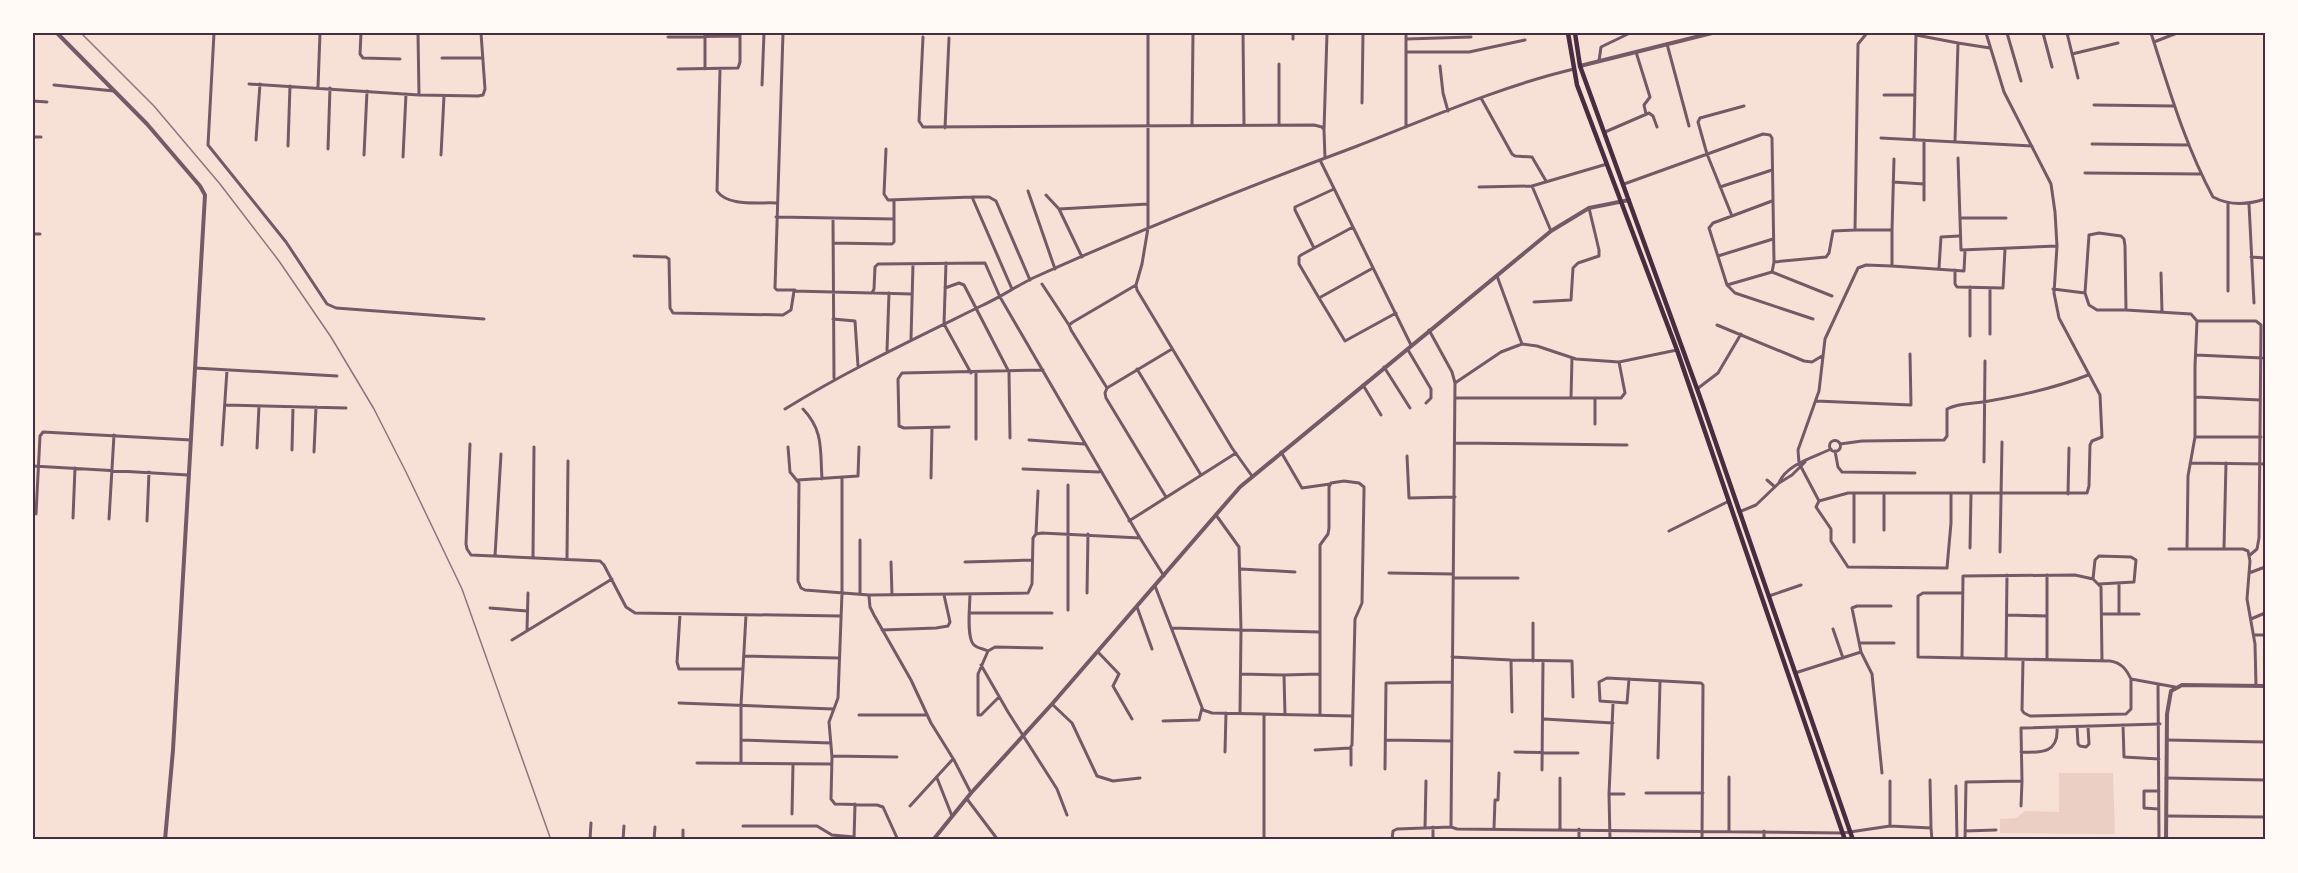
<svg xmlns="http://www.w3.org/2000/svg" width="2298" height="873" font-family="'IBM Plex Serif',serif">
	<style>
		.green { fill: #ebcfc5 }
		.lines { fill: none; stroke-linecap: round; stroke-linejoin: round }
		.minor { stroke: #755966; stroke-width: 3 }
		.tertiary { stroke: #755966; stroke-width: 4 }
		.trunk { stroke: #4a2c40; stroke-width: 4.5 }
		.rail { stroke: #8f747c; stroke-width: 1.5 }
		.neatline { fill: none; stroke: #4a2c40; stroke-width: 2 }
	</style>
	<rect width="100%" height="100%" fill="#f7e1d7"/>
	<path class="green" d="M2059,773H2113L2115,834L2000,833V819L2016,818L2025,811L2059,812Z"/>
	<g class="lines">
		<path class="minor" d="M214,33L208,145L286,242L327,304L336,308L484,319
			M361,33L360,54L363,58L400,59
			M418,33L419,95
			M705,33V69
			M783,33L775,288L777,290H795
			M1148,33V228L1142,264L1136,285L1137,290L1232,448L1252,476
			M1243,33L1244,125
			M1867,33L1858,44L1855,230H1892L1894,159
			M2007,33L2021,81
			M2043,33L2052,67
			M2067,33L2078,78
			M2151,33C2169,89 2185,145 2213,197C2230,206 2247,205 2265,199
			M1916,35L1958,43
			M668,37L740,36
			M923,37L919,121L923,127L1314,125L1322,127L1324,130L1325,158
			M1293,39V33
			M1406,39L1471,37
			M2154,42L2177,33
			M1667,44L1689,126
			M1406,52H1469L1525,40
			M1636,52L1650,97L1644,105L1646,114
			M2072,54L2118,43
			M442,58H483
			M1599,61L1601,47L1630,33
			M1440,66L1443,93L1448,111
			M678,69L738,68L740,62V33
			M720,70L717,191C728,207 759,202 776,203
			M249,84L419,95L478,96L483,95L485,89L481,33
			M54,85L114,91
			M762,85L764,33
			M318,87L320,33
			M1884,95H1914
			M1481,98L1512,154L1515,156L1532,157L1546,181
			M33,101L47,102
			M1362,103L1363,33
			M2094,105L2174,106
			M1192,124L1193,33
			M1279,124V64
			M1406,127V33
			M945,128L949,38
			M1324,130L1327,33
			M1605,132L1649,113L1653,116L1657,127
			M33,137H41
			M1881,138L2032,146
			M1914,139L1916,33
			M256,140L260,84
			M1955,141L1958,43L1990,48
			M2092,144L2189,145
			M288,146L290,86
			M328,149L330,88
			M886,149L884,194L888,200L972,197
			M364,155L367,91
			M441,155L444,96
			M403,157L406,94
			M1958,158L1961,250L2057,246
			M1320,160L1411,345
			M2085,173L2200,174
			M1893,182L1924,184
			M1624,184L1763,134L1770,135L1772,138L1774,262L1772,272L1727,285L1709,228L1713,223L1732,216L1707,154L1698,122L1700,118L1744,106
			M1532,186L1551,231
			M1479,187L1532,186L1607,164
			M1720,187L1772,170
			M1028,191L1055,269
			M1046,195L1059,209L1082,257
			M1924,200V140
			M2228,203V291
			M2249,204L2254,303
			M1059,209L1148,204
			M1732,216L1772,201
			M776,217L894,219
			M833,218L834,378
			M1960,218H2006
			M1353,227L1301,255L1299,257V264L1319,298L1373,268
			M33,234H40
			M833,243L892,244L894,242V201
			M1314,248L1295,210V207L1334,189
			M634,256L666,257L669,259L670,308L673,313L783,315L791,310L794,291L872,293L874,289L875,267L878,264L985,263L1000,297L1140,538
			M1718,256L1773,239
			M2251,257L2265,258
			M1774,262L1826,257L1829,253L1833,231L1855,230
			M946,263L944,324L971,373
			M1892,266L1964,271L1965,251
			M1939,268L1941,237L1959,236
			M1955,270V284L1957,287L2003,288L2005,249
			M1772,272L1832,296
			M2161,273L2162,312
			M1497,276L1522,344
			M1042,284L1069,325
			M1136,285L1073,322L1069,325L1071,330L1107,388L1172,349
			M1727,285L1735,293L1813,319
			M1970,287V336
			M945,288L959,283L964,285L1009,372L1010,438
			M1990,288V334
			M1012,289L972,197H989L996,201L1030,280
			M2053,289L2085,293L2089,305L2097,310H2126L2191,314L2197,321H2256L2261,325L2259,538L2257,549L2250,555
			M874,293L912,294
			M2085,293L2089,235L2099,233L2121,236L2124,239L2125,246L2126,310
			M1319,298L1345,341L1396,313
			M1534,302L1571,300L1573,268L1578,263L1599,256V250L1589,208
			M833,319L855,321L858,366
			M1717,325L1804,361L1812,362L1822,356
			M1429,330L1452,372L1455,383L1451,827L1457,829L1843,833L1890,826L1931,828L1932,840
			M911,339L913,264
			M1408,350L1431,389V398L1426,403
			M887,351L889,293
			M2196,355L2262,358
			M1619,362L1677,350
			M1384,367L1410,408
			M195,368L337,376
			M1137,369L1201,475
			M976,372V439
			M1455,383L1501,352L1522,344L1537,346L1576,359L1619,362L1625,393L1621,398H1455
			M1363,385L1381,415
			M1107,388L1105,393L1106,398L1166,497
			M1697,389L1718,373L1741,334
			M2196,397L2260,400
			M1571,398L1572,358
			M1595,398V424
			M1816,401L1911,405L1910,354
			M225,405L346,408
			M785,409C848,370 914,339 981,306C999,298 1015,287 1033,278C1137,231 1244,188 1352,148C1425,120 1498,87 1574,69
			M803,409C824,431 820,450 822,479
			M949,427L904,428L899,426L898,379L902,373L1043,370
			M2195,437H2261
			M1029,440L1084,444
			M1829.5 446a5.5 5.5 0 1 1 11 0a5.5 5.5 0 1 1-11 0Z
			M1455,443L1627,445
			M470,444L466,544L467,549L471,555L600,561L604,565L626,607L635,613L841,616
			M1840,444L1862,441L1944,440L1947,436V409C1960,402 1975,404 1989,401C2023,395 2056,388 2088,375
			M222,445L227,370
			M788,447L790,472L799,483L798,581L801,588L805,590L869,595L1028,593L1032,584L1033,538L1036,534L1042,533L1140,538L1164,576
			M257,448L259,406
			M292,450L293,407
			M1835,451L1838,467L1842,472L1915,473
			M314,452L316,407
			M1281,452L1302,488L1330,484
			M1407,456L1409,498L1455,497
			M1984,462L1985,361
			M2191,463L2265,464
			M33,466L188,475
			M1023,469L1099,472
			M842,478V593L838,698L829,722L832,757L831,799L835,804L877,805L883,807L898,840
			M931,478L932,428
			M798,480L858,476L859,447
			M1767,480L1775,487
			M1779,483L1792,475L1805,462
			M1068,485V610
			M1848,493H1951V523L1947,568L1848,567L1831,541V529L1816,507L1819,501Z
			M1854,493V542
			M1951,493H2087L2089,486L2090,445L2092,441L2102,437L2100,395L2059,318L2054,293L2057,246L2055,212L2051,184L2004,92L1986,33
			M2068,494L2069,448
			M1819,501L1799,463L1798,450L1819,391L1825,339L1858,268L1866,265L1892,266V230
			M1739,512L1756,505L1779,483C1786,464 1815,457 1831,449
			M36,514L40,436L43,432L191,440
			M73,518L75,468
			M109,519L114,435
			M147,521L149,472
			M1129,521L1236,453
			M1884,530V493
			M1669,531L1729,501
			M1036,534L1038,491
			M1970,548L1971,493
			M2224,548L2226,463
			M2169,549H2243L2248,551L2250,561L2247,599L2255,644L2256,686
			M2187,549L2188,476L2195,437V366L2197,321
			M2000,552L2002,442
			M495,556L501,454
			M533,557L534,447
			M567,558L568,461
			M891,562L892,595
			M965,562L1032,560
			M1241,569L1295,572
			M1389,573L1453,574
			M2249,573L2265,567
			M2047,575V660
			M1453,578H1518
			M2093,579L2095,560L2099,556L2131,557L2136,560L2134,582L2099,584
			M2119,584V614
			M1155,586L1203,710L1212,713L1264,714V840
			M1087,593L1088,534
			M1962,593H1923L1918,596V657L2110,661C2122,663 2126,669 2131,679L2175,687
			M860,594V540
			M970,594C970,605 966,638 974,645C977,648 984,649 988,651
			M869,596L870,607L874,615L911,680L931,723L954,760L971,793
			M1769,596L1801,585
			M1137,607L1152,649
			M490,608L527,611
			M970,613H1052
			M680,614L677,662L679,669H743
			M2102,614H2139
			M2007,615L2047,616
			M2251,619L2265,613
			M1172,628L1241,630L1239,547L1216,515
			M1833,629L1843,658
			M527,630L528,593
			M882,630L936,628L948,626L950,622L944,595
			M1320,632V715
			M2254,635H2265
			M512,640L612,579
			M1859,643H1894
			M1098,652L1119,674L1113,686L1132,719
			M1861,652L1852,608L1857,606H1891
			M744,656L839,658
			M1452,657L1511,660L1572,661L1573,697
			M1962,658L1963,576L2075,575L2093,579L2101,587L2102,661
			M2006,659L2007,575
			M1511,660L1512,712
			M2023,660L2022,710L2024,713L2030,716L2126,714L2131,709V679
			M1533,661V623
			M981,665L1008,712L1057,789L1067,815
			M1795,673L1861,652L1872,674L1882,773
			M1241,674L1284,675L1285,715
			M1284,675L1320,674
			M1629,679L1627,703L1600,701L1599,682L1607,678L1701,683L1703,685L1702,840
			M2158,684L2159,840
			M999,697L981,715H978V674L988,651L995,647L1042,648
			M679,703L833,709
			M1052,704L1072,723L1097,776L1113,781L1140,778
			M1240,713L1241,630L1320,632V545L1328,534L1329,528V487L1331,483L1344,481L1359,483L1364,487V491L1362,603L1355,619L1352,745L1350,748L1315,750
			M1264,714L1352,716
			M859,715H926
			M1544,719L1613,723
			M1163,721L1199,720L1202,708
			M2123,725L2124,757L2159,759
			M2077,727L2078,744L2080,746L2086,747L2089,744L2088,726
			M741,740L831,743
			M1386,740L1451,741
			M2167,740L2265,742
			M1351,748V765
			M1225,752L1226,713
			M1515,752L1578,753
			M2021,752C2042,753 2059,753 2057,727
			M832,756L897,757
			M1658,758L1660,681
			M697,763L831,764
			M741,763V705L746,615
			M1385,769L1386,683L1452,682
			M1542,770L1543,661
			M1729,777V831
			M937,778L952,816
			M1560,778V829
			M2166,778L2265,780
			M1930,780L1931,828
			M1890,781V826
			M1956,786L1957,840
			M1646,793H1703
			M1609,794H1624
			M967,799L998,840
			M910,806L953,759
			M2021,806L2022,781
			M2158,809L2144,808V791H2159
			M792,814L793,764
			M2167,816L2265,817
			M743,826H817L832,835L854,837
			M1433,827V840
			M1425,828L1426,781
			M1494,828L1495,800H1498L1499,773
			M1965,831L1996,830
			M590,840L591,823
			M623,840L624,826
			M654,840L655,827
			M683,840V830
			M854,840L855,804
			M1392,840L1393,831L1397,829L1451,827
			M1579,840V829
			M1610,840L1609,794L1613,704
			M1764,840V831
			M1965,840L1966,782L2022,781L2021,728L2160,724"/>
		<path class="tertiary" d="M57,33L147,124L200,186L205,195L173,750L165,840
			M1580,66L1712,33
			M933,840L971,793L1052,704L1240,487L1551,231L1589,208L1629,200
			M2166,840L2167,714L2171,691L2182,685L2265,686"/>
		<path class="trunk" d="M1568,33L1577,85L1677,350L1845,840
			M1575,33L1580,66L1700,397L1853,840"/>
		<path class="rail" d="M81,33L154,106L220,184L279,261L331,337L374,409L406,472L462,589L551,840"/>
	</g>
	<rect width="2298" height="873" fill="none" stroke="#fffaf5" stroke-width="69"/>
	<rect x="34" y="34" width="2230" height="804" class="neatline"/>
</svg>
